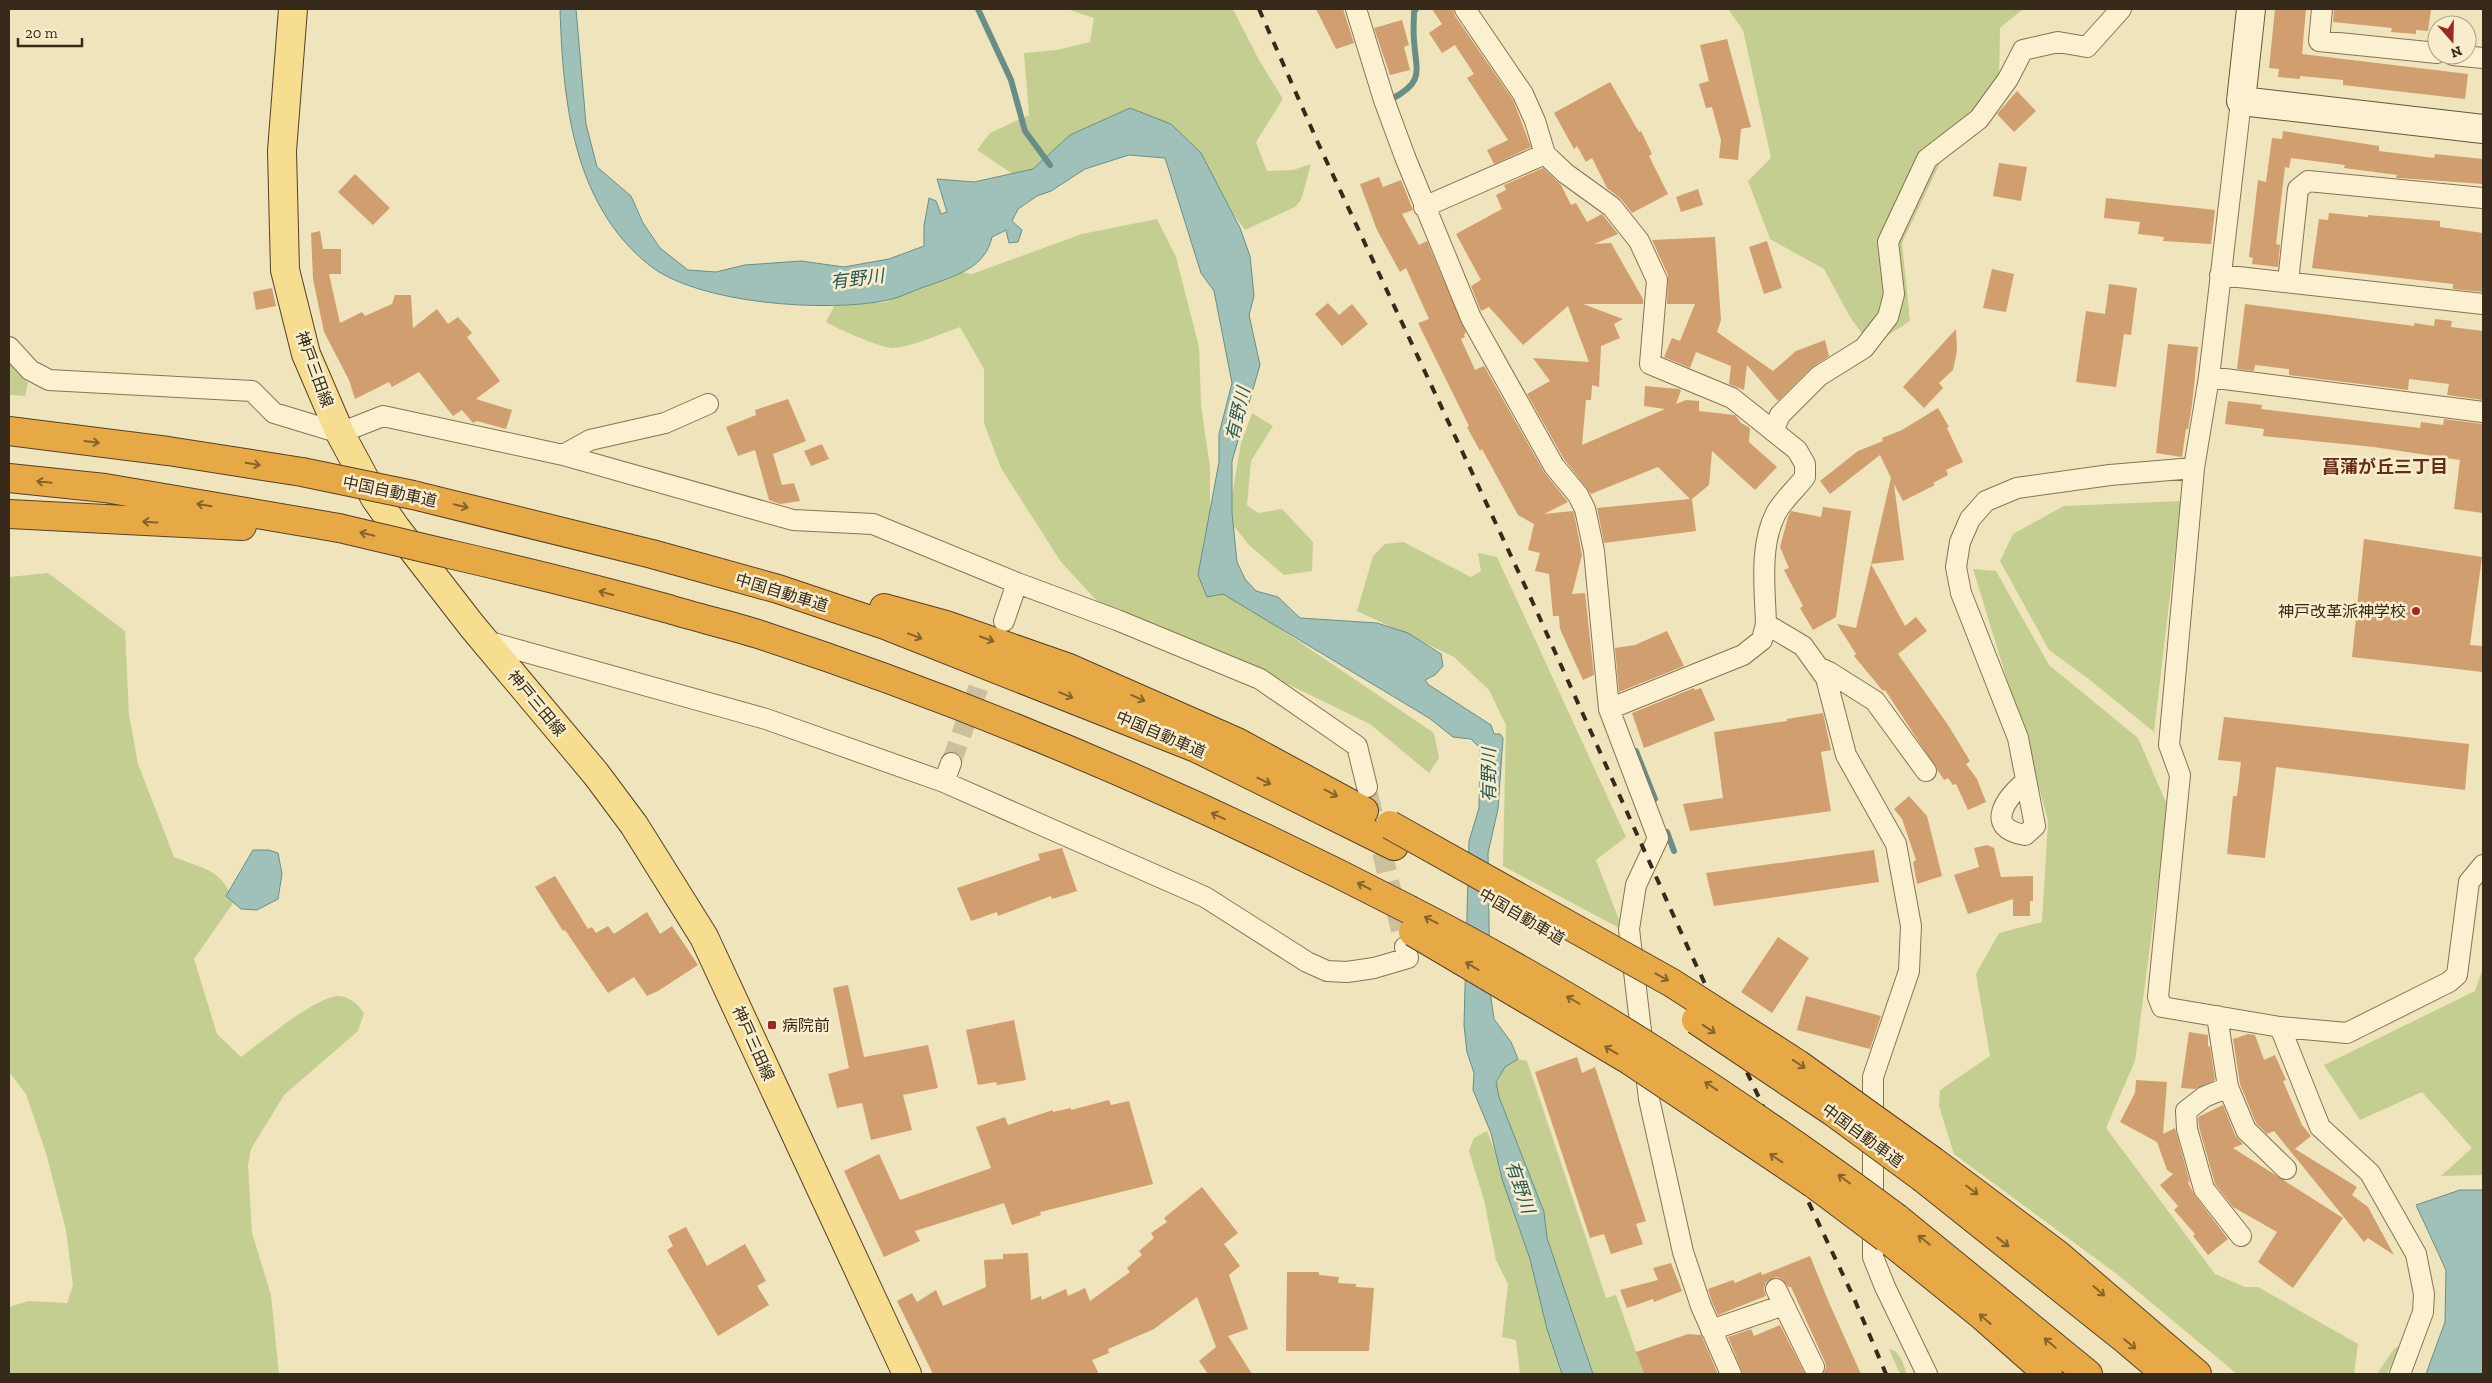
<svg xmlns="http://www.w3.org/2000/svg" width="2492" height="1383" font-family="'Zilla Slab','Noto Sans JP',serif">
	<style>
		.green { fill: #c3ce90 }
		.water { fill: #a0c1b9; stroke: #678f87 }
		.lines { fill: none; stroke-linecap: round; stroke-linejoin: round }
		.stream { stroke: #678f87; stroke-width: 6 }
		.building { fill: #d19e6f }
		.street-tunnel { stroke: #cbbf9c; stroke-width: 20; stroke-dasharray: 20 10; stroke-linecap: butt }
		.street-casing { stroke: #887355; stroke-width: 22 }
		.secondary-casing { stroke: #6a5438; stroke-width: 30 }
		.primary-casing { stroke: #55412a; stroke-width: 30 }
		.highway-casing { stroke: #55412a; stroke-width: 30 }
		.street { stroke: #fbf0cf; stroke-width: 20 }
		.secondary { stroke: #fbf0cf; stroke-width: 28 }
		.primary { stroke: #f7dd90; stroke-width: 28 }
		.highway { stroke: #e7a945; stroke-width: 28 }
		.rail { stroke: #372a1a; stroke-width: 4; stroke-dasharray: 9 9; stroke-linecap: butt }
		.highway-bridge-casing { stroke: #55412a; stroke-width: 30; stroke-linecap: butt }
		.highway-bridge { stroke: #e7a945; stroke-width: 28 }
		.oneway { stroke: #86632d }
		.poi-dot { fill: #9b2821; stroke: #f7edcc; stroke-width: 2 }
		.labels { text-anchor: middle; stroke-width: 5; stroke-linejoin: round; paint-order: stroke }
		.street-label { font-size: 16px; fill: #372a1a; stroke: #f7edcc }
		.poi-label { font-size: 16px; fill: #372a1a; stroke: #f7edcc; text-anchor: end }
		.water-label { font-size: 18px; font-style: italic; fill: #295857; stroke: #f7edcc }
		.neighbourhood-label { font-size: 18px; font-weight: bold; fill: #662c17; stroke: #f7edcc }
	</style>
	<rect width="100%" height="100%" fill="#f0e4bc"/>
	<path class="green" d="M1067,9H1230L1234,11L1259,60L1283,99L1256,142L1267,171L1293,170L1311,164L1301,200L1295,207L1245,230L1171,129L1026,183L977,150L990,133L1029,115L1024,53L1057,50L1090,42L1094,18Z
		M1728,9H2023L2000,28L1999,86L1941,161L1902,243L1910,321L1871,346L1850,317L1824,269L1770,239L1748,181L1771,158L1743,30Z
		M1157,219L1176,257L1199,347L1201,405L1210,467V560L1264,618L1434,733L1439,758L1429,773L1370,724L1269,675L1098,602L1061,562L1001,468L984,423V369L960,327C943,333 909,348 892,348C879,347 838,329 826,322L834,306L887,302L941,269L972,274L1082,234Z
		M9,361L28,383L25,396L9,395Z
		M1252,413L1273,426L1251,461L1247,505L1258,513L1282,509L1313,542L1312,571L1284,575L1249,545L1228,519L1241,443Z
		M2181,501L2154,732L2090,680L2049,650L2000,561L2013,534L2064,506Z
		M1403,542L1471,577L1481,571L1478,553L1497,557L1626,837L1596,860L1623,930L1503,866L1506,725L1489,690L1454,657L1357,611L1373,556L1385,544Z
		M1973,569L1996,571L2049,665L2138,738L2168,807L2135,1061L2106,1128L2215,1274L2245,1287H2258L2358,1344L2354,1374H2237L2118,1275L1954,1154L1939,1106L1940,1090L1990,1056L1976,974L1999,933L2042,922L2048,821L2032,761Z
		M48,573L125,631L129,715L138,764L174,857C203,869 224,869 233,903L194,959L217,1034L241,1057C260,1043 319,994 340,996C352,998 357,1004 364,1013L358,1031L284,1095L251,1149L248,1165L252,1233L271,1295L279,1374H9V1307L28,1301L67,1303L73,1286L66,1230L46,1153L26,1094L9,1072V577Z
		M2483,968V1175L2441,1176L2472,1148L2422,1092L2360,1120L2324,1065L2475,991Z
		M1518,1059L1527,1061L1606,1298L1616,1295L1644,1374H1593L1547,1238L1544,1212L1499,1097L1496,1082L1505,1067Z
		M1487,1131L1533,1249L1564,1374H1520L1516,1340L1502,1337L1508,1284L1496,1260L1484,1200L1469,1151L1474,1138Z
		M2401,1344L2387,1374H2377L2394,1349Z
		M1889,1349C1901,1351 1903,1365 1907,1374H1900Z"/>
	<path class="water" d="M560,9H576L586,124L597,167L631,196L643,223L660,248L688,270L716,272L745,265L801,261L844,267L889,259L924,246V226L929,198L936,201L941,214L947,212L937,179L974,182L1033,169L1070,135L1130,108L1171,124L1201,153L1240,228L1250,256L1254,296L1249,315L1260,365L1232,461V513L1237,562L1245,579L1256,591L1278,597L1300,618L1377,623L1408,633L1441,654L1443,666L1435,675L1425,680L1429,685L1491,725L1494,734H1500L1503,738L1498,809L1488,853L1490,991L1494,1019L1511,1042L1518,1059L1505,1067L1496,1082L1499,1097L1544,1212L1547,1238L1593,1374H1562L1547,1329L1530,1259L1502,1179L1491,1133L1473,1090L1474,1073L1467,1052L1464,1025L1469,841L1479,808L1480,748L1471,739L1453,737L1429,718L1223,594L1207,597L1198,575L1219,462V434L1232,383L1214,291L1201,273L1165,158L1129,155L1085,169L1051,191L1037,196L1018,209L1012,221L1022,230L1018,242L1009,243L1006,230L992,237C985,268 957,275 930,285C916,289 902,297 888,300C828,313 697,304 649,265C572,203 563,100 560,9Z
		M253,850H269L278,853L282,874L278,899L257,910L241,909L226,896Z
		M2460,1190H2483V1374H2426L2445,1322L2446,1270L2416,1205Z"/>
	<g class="lines">
		<path class="stream" d="M978,9L1011,80L1025,131L1050,165
			M1392,99C1425,81 1416,72 1414,40C1413,31 1414,21 1414,12L1416,9
			M1636,751L1655,799
			M1667,832L1674,851"/>
	</g>
	<path class="building" d="M1316,9H1343L1354,43L1336,49Z
		M1432,9H1453L1455,16L1513,100L1531,147L1494,164L1487,150L1508,140L1467,78L1474,74L1455,45L1442,53L1429,33L1442,24Z
		M2275,9H2306L2302,54L2468,74L2465,99L2343,85V80L2300,76V79L2278,77L2279,69L2269,68Z
		M2334,9H2431L2428,31L2416,30V34L2391,32L2392,28L2333,22Z
		M1402,20L1409,45L1404,47L1410,70L1390,75L1374,28Z
		M1727,39L1751,127L1741,129L1738,160L1719,158L1721,140L1712,107L1706,108L1699,84L1709,81L1700,45Z
		M1610,82L1639,132L1641,131L1652,154L1649,156L1668,194L1632,213L1621,199L1607,188L1592,158L1586,162L1577,146L1574,149L1554,113Z
		M2017,91L2036,111L2014,132L1997,114Z
		M2283,131L2379,146V151L2434,158L2435,154L2483,159V184L2400,178H2396L2397,175L2344,168L2345,165L2291,158L2289,168L2285,167L2276,244L2280,245L2278,267L2252,264L2253,258L2249,257L2258,180L2266,182L2272,138L2282,139Z
		M1999,163L2027,167L2021,201L1993,196Z
		M1543,168L1561,185L1571,205L1576,203L1587,222L1602,214L1618,234L1594,244L1611,243L1643,299V304H1583L1623,319L1614,324L1620,338L1601,346L1599,387L1592,385L1591,400H1586L1582,445L1665,409L1644,406L1645,386L1679,389L1681,390L1676,404L1686,400L1699,401V411L1735,415L1741,423L1750,428L1749,442L1777,467L1755,490L1712,451L1709,485L1692,499L1696,531L1604,543L1597,508L1690,499L1658,467L1591,494L1564,459L1527,394L1550,381L1533,358L1589,362L1568,306L1523,345L1489,307L1481,311L1471,286L1481,280L1456,234L1502,209L1496,195L1506,190L1504,185Z
		M355,174L390,208L373,225L338,192Z
		M1379,177L1383,187L1401,180L1413,210L1402,214L1419,245L1427,241L1466,333L1464,334L1465,337L1461,339L1475,370L1484,366L1544,472L1568,502L1544,514L1573,511L1574,513L1582,555L1572,594L1585,593L1594,675L1583,680L1560,629L1559,616H1553L1549,574L1535,571L1540,553L1528,550L1534,524L1518,515L1482,449L1480,451L1467,427L1469,426L1418,323L1429,319L1406,268L1400,272L1377,230L1360,184Z
		M1698,189L1703,205L1681,212L1676,197Z
		M2106,198L2215,210L2211,244L2163,241L2164,237L2138,234L2140,222L2104,218Z
		M2329,213L2368,217V215L2440,221V227L2483,233V292L2453,289V284L2312,268L2319,219L2328,220Z
		M320,231L323,249H341V274H329L340,323L362,312L365,316L392,304L395,295H411L413,328L437,309L448,324L458,317L472,333L467,337L500,381L476,399L512,410L506,429L477,421L473,423L462,410L453,416L419,372L392,387L389,382L355,399L349,380L324,332L313,279L311,233Z
		M1715,237L1721,320L1717,332L1773,371L1796,351L1825,340L1829,356L1811,368L1778,401L1747,365L1744,390L1729,384L1731,366L1696,352L1690,368L1664,357L1672,338L1680,341L1695,304H1667L1668,275L1652,240Z
		M1767,241L1782,288L1764,294L1749,247Z
		M1992,269L2014,274L2006,312L1983,308Z
		M2109,284L2137,288L2131,335L2124,334L2116,387L2076,382L2086,311L2105,314Z
		M272,288L276,306L256,310L253,292Z
		M1328,303L1339,315L1352,304L1368,324L1342,346L1315,314Z
		M2245,304L2414,326V323L2434,326L2435,319L2452,321L2451,327L2483,331V400L2447,395L2449,384L2409,379L2408,390L2289,375V369L2255,365L2254,371L2237,369Z
		M1956,329L1957,351L1953,370L1939,383L1943,388L1924,408L1903,387Z
		M2168,344L2198,347L2192,405L2188,429H2186L2182,457L2156,453Z
		M788,399L806,441L773,454L782,485L794,483L800,501L780,504L769,500L755,450L738,456L726,427L756,415L755,410Z
		M2228,401L2262,405L2261,409L2420,428L2421,422L2443,425L2444,419L2483,424V513L2454,509L2460,460L2374,447L2263,436L2264,429L2225,424Z
		M1938,408L1949,427L1947,428L1963,462L1946,470L1948,475L1933,483L1935,485L1903,501L1894,484L1904,560L1871,564L1891,478L1880,455L1830,494L1820,481L1858,451L1883,441L1882,438L1902,430Z
		M822,444L829,459L811,466L804,451Z
		M1823,507L1851,511L1836,617L1813,630L1800,608L1803,606L1784,570L1789,568L1780,547L1788,517L1791,511L1821,517Z
		M2364,539L2482,557L2470,645L2483,646V672L2352,657Z
		M1871,564L1905,626L1916,617L1927,631L1898,654L1948,725L1970,761L1966,764L1977,779L1986,802L1968,810L1956,784L1953,785L1948,778L1944,780L1885,690L1883,691L1854,656L1856,654L1837,624L1856,628Z
		M1667,631L1684,666L1619,692L1615,648L1635,645Z
		M1694,688L1695,690L1701,688L1715,720L1644,748L1632,713Z
		M1823,713L1831,750L1821,752L1831,811L1690,831L1683,804L1723,798L1714,732L1787,721V719Z
		M2224,717L2469,744L2465,790L2276,767L2265,858L2227,854L2233,796H2237L2241,762L2218,760Z
		M1909,796L1927,816L1942,876L1917,884L1913,862L1916,860L1902,819L1894,809Z
		M1987,845L1994,848L2001,877L2033,876V901H2030V916H2013V899L1968,914L1954,875L1979,867L1974,848Z
		M1062,848L1077,891L1052,899L1051,896L998,916L997,912L971,921L957,888L1040,860L1038,854Z
		M1874,850L1879,882L1714,906L1706,873Z
		M555,876L588,929L592,927L596,933L608,926L614,934L647,912L660,934L672,926L698,965L658,991L647,996L634,977L608,993L565,930L563,931L535,887Z
		M1778,937L1809,958L1772,1013L1741,992Z
		M848,985L864,1057L928,1045L938,1088L903,1095L912,1130L871,1140L862,1103L837,1108L828,1074L849,1068L833,988Z
		M1806,996L1881,1016L1870,1049L1797,1030Z
		M1014,1020L1026,1080L997,1085L996,1082L978,1085L966,1030Z
		M2189,1032L2208,1035V1047L2210,1046L2215,1080L2195,1089L2181,1088Z
		M2248,1034L2255,1035L2264,1060L2275,1055L2286,1080L2283,1081L2302,1125L2311,1136L2295,1149L2357,1187L2352,1195L2368,1207L2394,1255L2368,1238L2364,1242L2274,1131L2267,1134L2256,1123L2240,1084L2233,1039Z
		M1577,1057L1582,1073L1595,1067L1646,1221L1636,1224L1643,1244L1611,1254L1604,1234L1590,1238L1535,1072Z
		M2136,1080L2167,1082L2163,1134L2175,1128L2190,1183L2187,1181L2195,1196L2228,1239L2208,1255L2193,1236L2195,1234L2174,1210L2178,1206L2160,1185L2173,1174L2167,1170L2157,1142L2120,1122L2135,1093Z
		M1109,1100L1111,1105L1129,1101L1153,1184L1040,1212L1041,1215L1012,1225L1004,1203L915,1231L920,1241L884,1257L844,1171L879,1154L900,1200L991,1168L976,1127L1005,1117L1008,1125L1053,1110V1112L1071,1108V1110Z
		M2223,1105L2235,1135L2243,1144L2233,1148L2343,1218L2293,1288L2258,1262L2277,1232L2233,1207L2215,1184L2199,1127L2198,1117Z
		M1202,1187L1238,1233L1224,1244L1240,1266L1229,1275L1248,1329L1228,1336L1252,1374H1208L1199,1361L1216,1347L1197,1297L1154,1329L1108,1349L1109,1353L1092,1360L1099,1374H933L897,1301L912,1293L917,1302L936,1290L943,1306L986,1287L984,1260L1003,1259V1254L1028,1253L1031,1300L1041,1296L1042,1300L1066,1289L1068,1296L1085,1288L1090,1301L1130,1272L1127,1268L1142,1255L1139,1251L1154,1238L1151,1233L1167,1222L1164,1218Z
		M686,1227L707,1266L745,1244L766,1281L757,1286L769,1305L718,1336L667,1250L673,1246L668,1236Z
		M1810,1256L1830,1305L1861,1374H1823L1826,1368L1825,1362L1791,1287H1788L1782,1279L1776,1277L1766,1282L1764,1289L1766,1296L1718,1315L1712,1302L1708,1289L1733,1280L1735,1283L1761,1272L1762,1275Z
		M1671,1263L1682,1291L1654,1302L1653,1299L1627,1308L1620,1290L1658,1280L1653,1268Z
		M1287,1272H1319V1275L1339,1277L1338,1283L1356,1284V1287L1374,1288L1369,1351H1286Z
		M1780,1325L1805,1374H1743L1728,1337L1751,1329L1754,1336Z
		M1688,1334L1701,1335L1718,1374H1644L1636,1352Z"/>
	<g class="lines">
		<path class="street-tunnel" d="M951,763L991,653
			M1368,794L1405,947"/>
		<defs>
			<path id="street" d="M1356,9L1384,100L1405,157L1471,318L1554,466L1578,495L1585,509L1594,551L1609,709L1658,838L1636,885L1629,929L1649,1099L1683,1252L1701,1306L1731,1374
				M1465,9L1523,94L1535,121L1545,154L1565,173L1612,207L1639,241L1657,280L1650,364L1732,398L1797,450L1805,464V477C1796,489 1783,500 1776,513C1759,546 1765,588 1766,624
				M2322,9L2319,41L2437,53
				M2453,55L2483,58
				M1424,207L1545,154
				M2220,275L2483,304
				M2288,282L2298,189L2308,181L2483,198
				M9,347L30,370L49,380L252,391L274,413L340,433L383,416L563,455L793,520L873,524L1017,583L1117,620L1260,679L1357,746L1367,787
				M2209,377L2483,412
				M1773,431L1780,415L1819,376L1864,348L1888,317L1894,294L1888,242L1927,159L1979,119L2008,79L2023,50L2058,42L2087,47L2121,9
				M563,455L590,440L665,423L708,404
				M2194,468L2169,745L2180,775L2158,997L2162,1007L2280,1027L2347,1033L2449,982L2457,975L2469,882L2483,865
				M1004,621L1017,583
				M486,641L766,719L944,782L1205,897L1307,962L1327,971L1347,972L1374,968L1408,958L1405,947
				M1818,667L1829,672L1875,701L1926,771
				M1609,709L1743,655L1762,640L1766,624L1803,646L1826,678L1846,755L1896,844L1911,926L1909,971L1873,1077V1257L1885,1287L1927,1374
				M944,782L951,763
				M2025,782C2005,799 1984,828 2025,835L2035,826L2018,738L1961,593L1956,567L1960,542L1970,519L1986,501L2017,488L2110,475L2194,468L2209,377L2241,101
				M2217,1016L2228,1087L2246,1130L2286,1169
				M2280,1027L2320,1127L2370,1173L2416,1254L2424,1294L2423,1312L2400,1374
				M2228,1087L2204,1097L2186,1111L2187,1129L2204,1189L2241,1236
				M1776,1289L1814,1367
				M1711,1330L1784,1305"/>
			<path id="secondary" d="M2251,9L2241,101L2483,129"/>
			<path id="primary" d="M293,9L282,151L285,270L306,354L340,433L375,498L396,528L472,626L596,774L634,825L704,937L907,1374"/>
			<path id="highway" d="M9,431L168,451L302,472
				M9,478L105,488L339,528
				M413,495L652,554L778,589L885,625L1196,748L1394,846
				M9,514L242,526
				M449,554C523,571 596,589 669,609C698,618 729,625 758,634C982,707 1199,801 1408,909
				M884,608L946,625L1069,668L1237,742L1364,811
				M1933,1161L2057,1254L2197,1374
				M1924,1179L2126,1340L2166,1374
				M1897,1218L2088,1374
				M1886,1238L1980,1314L2048,1374"/>
		</defs>
		<use href="#street" class="street-casing"/>
		<use href="#secondary" class="secondary-casing"/>
		<use href="#primary" class="primary-casing"/>
		<use href="#highway" class="highway-casing"/>
		<use href="#street" class="street"/>
		<use href="#secondary" class="secondary"/>
		<use href="#primary" class="primary"/>
		<use href="#highway" class="highway"/>
		<path class="rail" d="M1259,9L1318,143L1533,603L1689,950L1853,1296L1886,1374"/>
		<defs>
			<path id="highway-bridge" d="M302,472L413,495
				M339,528L449,554
				M1390,825L1672,983L1798,1064L1933,1161
				M1408,909C1581,997 1741,1103 1897,1218
				M1413,932L1629,1060L1814,1184L1886,1238
				M1696,1020L1833,1112L1924,1179"/>
		</defs>
		<use href="#highway-bridge" class="highway-bridge-casing"/>
		<use href="#highway-bridge" class="highway-bridge"/>
	</g>
	<defs><path id="oneway-shaft" d="M-6 0H5M1.5-3L5.5 0L1.5 3" fill="none" stroke-width="1.6" stroke-linecap="round" stroke-linejoin="round" transform="scale(1.25)"/></defs>
	<g class="oneway">
		<use href="#oneway-shaft" transform="translate(92 442) rotate(7)"/>
		<use href="#oneway-shaft" transform="translate(253 464) rotate(9)"/>
		<use href="#oneway-shaft" transform="translate(44 482) rotate(-174)"/>
		<use href="#oneway-shaft" transform="translate(204 505) rotate(-170)"/>
		<use href="#oneway-shaft" transform="translate(461 506) rotate(13)"/>
		<use href="#oneway-shaft" transform="translate(150 522) rotate(-177)"/>
		<use href="#oneway-shaft" transform="translate(367 534) rotate(-167)"/>
		<use href="#oneway-shaft" transform="translate(606 593) rotate(-165)"/>
		<use href="#oneway-shaft" transform="translate(915 636) rotate(21)"/>
		<use href="#oneway-shaft" transform="translate(987 639) rotate(19)"/>
		<use href="#oneway-shaft" transform="translate(1066 695) rotate(22)"/>
		<use href="#oneway-shaft" transform="translate(1138 698) rotate(24)"/>
		<use href="#oneway-shaft" transform="translate(1264 781) rotate(26)"/>
		<use href="#oneway-shaft" transform="translate(1331 793) rotate(28)"/>
		<use href="#oneway-shaft" transform="translate(1218 816) rotate(-155)"/>
		<use href="#oneway-shaft" transform="translate(1364 886) rotate(-153)"/>
		<use href="#oneway-shaft" transform="translate(1431 920) rotate(-153)"/>
		<use href="#oneway-shaft" transform="translate(1472 966) rotate(-149)"/>
		<use href="#oneway-shaft" transform="translate(1662 977) rotate(29)"/>
		<use href="#oneway-shaft" transform="translate(1573 1000) rotate(-150)"/>
		<use href="#oneway-shaft" transform="translate(1709 1029) rotate(34)"/>
		<use href="#oneway-shaft" transform="translate(1611 1050) rotate(-149)"/>
		<use href="#oneway-shaft" transform="translate(1799 1064) rotate(34)"/>
		<use href="#oneway-shaft" transform="translate(1711 1086) rotate(-146)"/>
		<use href="#oneway-shaft" transform="translate(1776 1158) rotate(-146)"/>
		<use href="#oneway-shaft" transform="translate(1844 1179) rotate(-143)"/>
		<use href="#oneway-shaft" transform="translate(1972 1190) rotate(37)"/>
		<use href="#oneway-shaft" transform="translate(1924 1240) rotate(-141)"/>
		<use href="#oneway-shaft" transform="translate(2003 1242) rotate(38)"/>
		<use href="#oneway-shaft" transform="translate(2099 1291) rotate(41)"/>
		<use href="#oneway-shaft" transform="translate(1985 1319) rotate(-139)"/>
		<use href="#oneway-shaft" transform="translate(2050 1343) rotate(-140)"/>
		<use href="#oneway-shaft" transform="translate(2130 1344) rotate(40)"/>
	</g>
	<g class="poi-dot">
		<circle cx="2416" cy="611" r="5"/>
		<rect x="767" y="1020" width="10" height="10" rx="2.5"/>
	</g>
	<g class="labels">
		<g class="street-label">
			<text transform="translate(315 369) rotate(70)" y="6">神戸三田線</text>
			<text transform="translate(390 491) rotate(12)" y="6">中国自動車道</text>
			<text transform="translate(782 592) rotate(17)" y="6">中国自動車道</text>
			<text transform="translate(537 703) rotate(50)" y="6">神戸三田線</text>
			<text transform="translate(1161 734) rotate(23)" y="6">中国自動車道</text>
			<text transform="translate(1522 916) rotate(30)" y="6">中国自動車道</text>
			<text transform="translate(754 1043) rotate(66)" y="6">神戸三田線</text>
			<text transform="translate(1863 1135) rotate(36)" y="6">中国自動車道</text>
		</g>
		<g class="poi-label">
			<text x="2406" y="617">神戸改革派神学校</text>
			<text x="782" y="1031" text-anchor="start">病院前</text>
		</g>
		<g class="water-label">
			<text transform="translate(857 279) rotate(-7)" y="6">有野川</text>
			<text transform="translate(1238 414) rotate(-77)" y="6">有野川</text>
			<text transform="translate(1489 775) rotate(-90)" y="6">有野川</text>
			<text transform="translate(1520 1187) rotate(71)" y="6">有野川</text>
		</g>
		<g class="neighbourhood-label">
			<text x="2385" y="473">菖蒲が丘三丁目</text>
		</g>
	</g>
	<rect width="2492" height="1383" fill="none" stroke="#372a1a" stroke-width="20"/>
	<g transform="translate(2452 40) rotate(160)"><circle r="24" fill="#f7edcc" stroke="#aa9f85"/>
	<path d="M0-4L9 19L0 12L-9 19Z" fill="#9b2821"/>
	<text y="-8" font-size="14" font-weight="bold" text-anchor="middle" fill="#372a1a">N</text>
	</g>
	<path d="M18 38v8h64v-8" fill="none" stroke="#372a1a" stroke-width="2.5"/>
	<text x="25" y="38" font-size="15" fill="#372a1a" stroke="#f7edcc" stroke-width="4" paint-order="stroke">20 m</text>
</svg>
